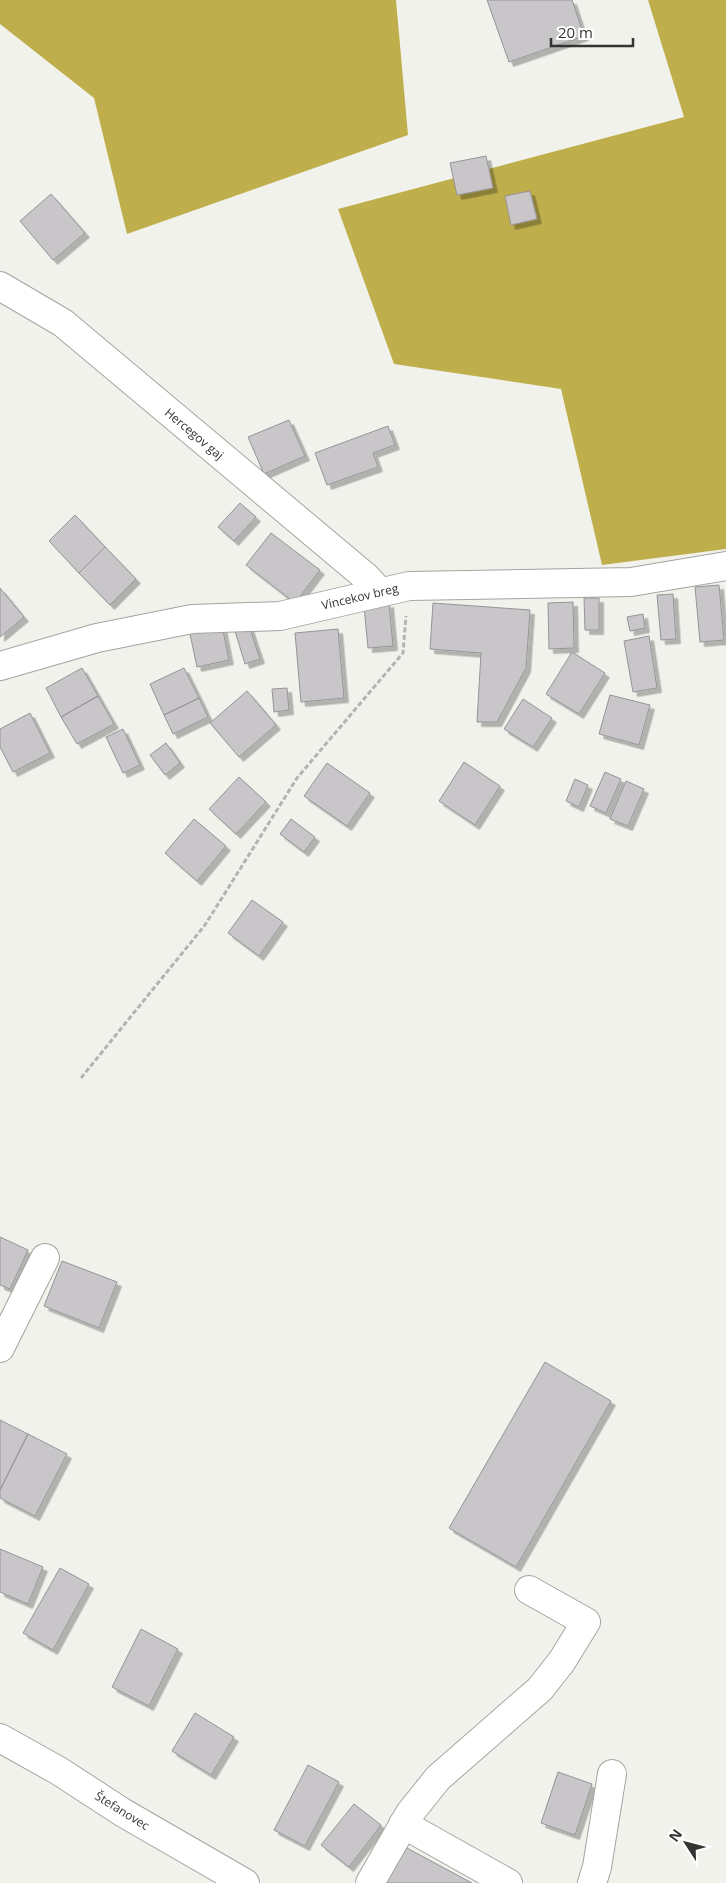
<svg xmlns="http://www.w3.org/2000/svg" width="726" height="1883" font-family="'Open Sans',sans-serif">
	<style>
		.forest { fill: #bfaf4c }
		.building { fill: #c9c6ca; stroke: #969397; filter: url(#shadow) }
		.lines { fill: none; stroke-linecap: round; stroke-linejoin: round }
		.minor-casing { stroke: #a5a4a0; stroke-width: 30 }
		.path { stroke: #b3b3af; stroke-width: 3; stroke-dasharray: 5 2.5; stroke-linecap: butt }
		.minor { stroke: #fff; stroke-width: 28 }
		.labels { text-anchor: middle; stroke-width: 4; stroke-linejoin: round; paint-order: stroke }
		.street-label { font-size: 12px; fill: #343432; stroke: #fff }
	</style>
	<defs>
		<filter id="shadow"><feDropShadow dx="4.5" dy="4.5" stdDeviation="0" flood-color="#0004"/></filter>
	</defs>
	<rect width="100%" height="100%" fill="#f2f2ed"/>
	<path class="forest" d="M0,0H396L408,135L127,234L94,98L0,24Z
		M648,0H726V549L602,565L561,389L394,364L338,209L684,117Z"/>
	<path class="building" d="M487,0H572L584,36L509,62Z
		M486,156L493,188L457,195L450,163Z
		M530,191L537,219L511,225L505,196Z
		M51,194L85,233L53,260L20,221Z
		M289,420L305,456L264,474L248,437Z
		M388,426L395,445L373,453L378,467L327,485L315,453Z
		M240,503L256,517L234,541L218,527Z
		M75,515L105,547L79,573L49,541Z
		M271,533L320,570L295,603L246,565Z
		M105,547L136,579L110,605L79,573Z
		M719,585L724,640L700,642L695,587Z
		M0,588L24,617L0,637Z
		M673,594L676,639L661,640L657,595Z
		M584,598H599V630H585Z
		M573,602L574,648L549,649L548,603Z
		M389,603L393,646L368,648L364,606Z
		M433,603L530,610L526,668L497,722H477L481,653L430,649Z
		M643,614L645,628L630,631L627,617Z
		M222,626L229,660L197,667L190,634Z
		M249,626L260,659L245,664L235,631Z
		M338,629L344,698L301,702L295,633Z
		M649,636L657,688L633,692L624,641Z
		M572,652L605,673L579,714L546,694Z
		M82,668L98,696L61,717L46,688Z
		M184,668L199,698L164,715L150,684Z
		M287,688L289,710L274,712L272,689Z
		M247,691L276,725L239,757L210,723Z
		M610,695L650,705L639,745L599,734Z
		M98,696L114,724L77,744L61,717Z
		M199,698L208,717L173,734L164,715Z
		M523,699L552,718L533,747L504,729Z
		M30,713L50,753L13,772L0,747V729Z
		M123,729L140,765L123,773L106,737Z
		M166,743L180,763L165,775L150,755Z
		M464,762L500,786L475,825L439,801Z
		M327,763L370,793L347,826L304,796Z
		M605,772L621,779L606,813L590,806Z
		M239,777L266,802L236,834L209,809Z
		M575,779L588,785L579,807L566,801Z
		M626,781L644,789L628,826L610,819Z
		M194,819L226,846L197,881L165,853Z
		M291,819L315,837L304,852L280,834Z
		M252,900L283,922L259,956L228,933Z
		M0,1237L28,1250L10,1289L0,1285Z
		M62,1261L117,1282L99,1328L44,1306Z
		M545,1362L611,1401L516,1567L449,1528Z
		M0,1420L28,1434L0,1490Z
		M28,1434L67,1454L35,1516L0,1498V1490Z
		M0,1549L43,1567L28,1604L0,1592Z
		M60,1568L89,1584L53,1650L23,1633Z
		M141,1629L178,1649L149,1706L112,1687Z
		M195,1713L234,1737L211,1775L172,1751Z
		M308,1765L339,1782L305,1846L274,1830Z
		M558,1772L592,1784L575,1835L541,1823Z
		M354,1804L381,1825L349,1867L321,1845Z
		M405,1847L472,1883H385Z"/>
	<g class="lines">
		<defs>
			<path id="minor" d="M0,286L63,323L366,577L380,592
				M0,666L97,638L192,619L280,616L409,586L631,582L726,566
				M0,1348L45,1258
				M0,1738L59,1771L122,1812L245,1883
				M403,1824L508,1883
				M370,1883L410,1813L438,1778L540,1689L562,1661L586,1622L529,1590
				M592,1883L597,1867L612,1774"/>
		</defs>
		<use href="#minor" class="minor-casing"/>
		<path class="path" d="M81,1078L205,925L297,778L403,653L406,616"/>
		<use href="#minor" class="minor"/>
	</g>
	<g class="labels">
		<g class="street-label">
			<text transform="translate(194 434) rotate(40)" y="4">Hercegov gaj</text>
			<text transform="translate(360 597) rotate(-13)" y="4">Vincekov breg</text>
			<text transform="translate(122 1811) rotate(32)" y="4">Štefanovec</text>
		</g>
	</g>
	<g transform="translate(686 1843) rotate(306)" stroke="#ffffff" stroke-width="4" paint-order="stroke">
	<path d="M0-4L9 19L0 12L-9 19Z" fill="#343432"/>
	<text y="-8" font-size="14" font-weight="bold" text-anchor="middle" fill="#343432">N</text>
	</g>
	<path d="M551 38v8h82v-8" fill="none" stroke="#343432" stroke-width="2.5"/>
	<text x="558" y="38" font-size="15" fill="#343432" stroke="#ffffff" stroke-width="4" paint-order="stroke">20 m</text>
</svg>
